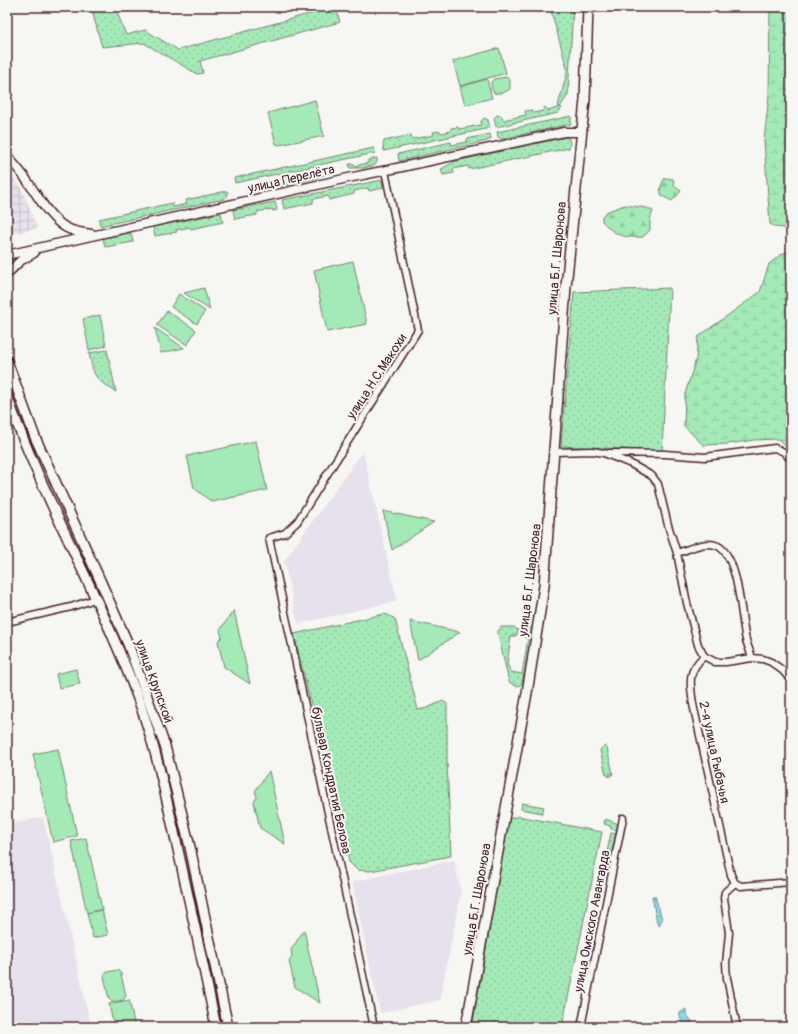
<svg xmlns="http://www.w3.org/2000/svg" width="798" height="1034" font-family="Pangolin,sans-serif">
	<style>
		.built { fill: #e7e1ed }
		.industrial { fill: url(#industrial-grid) }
		.grass { fill: url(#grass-dots); stroke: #768471 }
		.forest { fill: url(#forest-firs); stroke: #768471 }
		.wetland { fill: url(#wetland-marsh); stroke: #768471 }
		.park { fill: #a3eab7; stroke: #768471 }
		.water { fill: url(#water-ripples); stroke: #708f98 }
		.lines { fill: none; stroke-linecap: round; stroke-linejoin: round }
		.minor-casing { stroke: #4a1f2b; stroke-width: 9 }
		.tertiary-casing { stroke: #4a1f2b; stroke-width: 11 }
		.secondary-casing { stroke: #4a1f2b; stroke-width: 12 }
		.minor { stroke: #f6f6f2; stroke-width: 6 }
		.tertiary { stroke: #f6f6f2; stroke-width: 8 }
		.secondary { stroke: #f6f6f2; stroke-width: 9 }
		.labels { text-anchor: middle; stroke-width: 4; stroke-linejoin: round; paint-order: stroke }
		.street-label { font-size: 13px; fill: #4a1f2b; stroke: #f6f6f2 }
	</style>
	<defs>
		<pattern id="industrial-grid" width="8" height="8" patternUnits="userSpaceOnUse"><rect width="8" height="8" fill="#e7e1ed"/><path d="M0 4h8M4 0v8" fill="none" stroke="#c8c1cb"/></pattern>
		<pattern id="grass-dots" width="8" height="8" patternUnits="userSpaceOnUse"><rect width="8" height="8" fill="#a3eab7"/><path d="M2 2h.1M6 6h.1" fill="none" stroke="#8ec89e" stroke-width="1.8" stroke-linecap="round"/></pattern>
		<pattern id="forest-firs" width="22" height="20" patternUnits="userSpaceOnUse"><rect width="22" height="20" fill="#a3eab7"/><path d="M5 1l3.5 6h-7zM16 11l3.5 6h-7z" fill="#8ec89e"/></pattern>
		<pattern id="wetland-marsh" width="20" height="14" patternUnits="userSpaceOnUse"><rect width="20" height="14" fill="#a3eab7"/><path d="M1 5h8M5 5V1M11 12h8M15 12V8" fill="none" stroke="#8ec89e"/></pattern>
		<pattern id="water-ripples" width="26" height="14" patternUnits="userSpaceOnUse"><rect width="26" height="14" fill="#89dae1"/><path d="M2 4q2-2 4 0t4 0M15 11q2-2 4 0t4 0" fill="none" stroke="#78bbc1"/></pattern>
	</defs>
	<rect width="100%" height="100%" fill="#f6f6f2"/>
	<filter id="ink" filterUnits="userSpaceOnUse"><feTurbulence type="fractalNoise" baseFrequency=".025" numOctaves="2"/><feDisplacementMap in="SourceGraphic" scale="8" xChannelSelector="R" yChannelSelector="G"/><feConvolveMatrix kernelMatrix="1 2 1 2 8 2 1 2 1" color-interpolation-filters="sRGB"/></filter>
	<g filter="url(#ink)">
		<path class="built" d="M363,451L397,601L298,624L284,561Z
			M43,817L76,960L91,1027H7V825Z
			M454,860L461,892L440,1000L380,1013L352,882Z"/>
		<path class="industrial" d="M7,170L21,187L37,228L7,235Z"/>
		<path class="grass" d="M91,7H115L126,35L145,30L178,50L316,12L314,7H336L340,22L200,61L203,73L197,74L144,43L102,47Z
			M550,7H573L568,95L560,107L558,106L567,73V68Z
			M545,107L548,111L560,107L562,108L558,113L496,127L494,118L497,115L502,116L503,120L526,115L525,111L532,110L533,113L543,111Z
			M571,116V124L501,139L498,137L497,132Z
			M484,118L488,120L490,128L384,151L383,144L384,141L411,135L412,139L434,135L433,132L440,131L441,133L451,131V128L458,127L459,129L481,125V121Z
			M490,134L491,139L487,141L399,161L398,154L451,142L452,145L467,142V139Z
			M566,137L569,139L570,145L569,148L469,169L468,166L453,169L454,173L443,175L441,169L456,161Z
			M374,148L375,153L235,183L234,178Z
			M377,158V162L375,165L364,168H350L349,164H353L354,166L368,163V160Z
			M329,169L330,172L317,178L278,187L277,180L289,178L290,180L306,177V174Z
			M382,180L383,188L369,191L368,188L354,191V194L329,200L328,196L313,199V203L284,209L282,200Z
			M270,182L272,189H255V185Z
			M227,191C229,195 227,197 224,199L100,226L99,219L172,203L173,207L187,204L186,200Z
			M275,202L277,210L273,211L272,209L257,212V215L235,219L233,210Z
			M221,213L223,222L191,229L190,227L176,230L177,232L155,236L153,227Z
			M131,233L133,242L105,247L103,238Z
			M670,288L662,451L561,446L574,292Z
			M107,350L116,392C95,379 94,378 89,353Z
			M384,614L388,615L395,619L418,710L427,708L443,701L447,704V761L451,856L370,871L357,870L349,862L294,634Z
			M501,627H514L518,630L517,635L515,636H511L507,664L511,672L522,674L528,639L524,637L525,630L527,627L533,628L528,661L521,685L516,686L509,682L498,634V631Z
			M522,803L544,807L542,813L521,809Z
			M518,816L602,832L562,1027H472L509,819Z
			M605,819L616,823L618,826L617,830L611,829L610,826L604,824Z
			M611,833L616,834L612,853L607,852Z
			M593,922L599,923L596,934L591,933Z
			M582,979L587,980L585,991L579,990Z"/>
		<path class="forest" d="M665,178L673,179L675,187L681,191L672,201L662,196C659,189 661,184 665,178Z
			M625,205L647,208L653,211L650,219V230L643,237C624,238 615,236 602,221V216L608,211Z
			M604,746L607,748L613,774L609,777L606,774L600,750Z"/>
		<path class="wetland" d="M770,7H791V229L776,227L770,224L764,141L769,95Z
			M791,249V451L778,439L754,440L728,444L703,445L684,426L685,394L696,359L698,337L760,292L769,264L779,256Z"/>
		<path class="park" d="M499,48L506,73L460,86L453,61Z
			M506,77L510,80V89C507,92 499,94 494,93L492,90L491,82L494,79Z
			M487,79L492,98L465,105L460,87Z
			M315,100L324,136L279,145L276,144L268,113Z
			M353,261L367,324L327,332L314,270Z
			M204,288L210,310L184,293Z
			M179,294L205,311L197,324L171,307Z
			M167,311L196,330L187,345L157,325Z
			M100,315L106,346L89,350L83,319Z
			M155,328L184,348L161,353Z
			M256,441L267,490L212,502L194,488L187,456Z
			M383,511L434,522L392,550Z
			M234,610L250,684L224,667L218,641L222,637L220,630Z
			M410,621L460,632L418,660Z
			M76,669L80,684L59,688L56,674Z
			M58,749L77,836L53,842L33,754Z
			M269,771L285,844L260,828L254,802L257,797L255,791Z
			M86,838L102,909L87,913L71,841Z
			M102,910L108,935L93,938L87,913Z
			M304,930L320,1003L295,987L289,961L292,957L291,950Z
			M118,970L121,974L126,996L123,1000L112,1002L109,999L104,976L107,972Z
			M129,1000L135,1027H114L109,1004Z"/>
		<path class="water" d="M652,896H655L662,919L659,926L657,923Z
			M686,1009V1014L691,1020L694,1027H685C684,1021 679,1021 680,1013Z"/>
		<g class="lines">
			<defs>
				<path id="minor" d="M554,452L592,451L604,453L631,464L652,476L658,484L668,525L677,553L687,603L698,645L704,656L715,662H726L752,658L763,659L771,662L782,670L791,680
					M609,453L665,454L705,457L775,448L784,452L791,460
					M677,553C690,549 705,540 718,546C738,556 741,614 745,635C746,643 750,650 752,658
					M7,622L71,607L95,599
					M704,656C687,672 690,682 693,704L728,862L731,875L735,883L725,892L724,898L729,933L726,964L727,978L737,1027
					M735,883L741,886L791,882
					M374,1027L269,538L285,533L297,522L418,330L385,171
					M581,1027L623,818"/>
				<path id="tertiary" d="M7,156C14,164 22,173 28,182C39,198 49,217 65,227C73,232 83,233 92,234
					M7,255L348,178L397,168L564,132H581
					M7,274L20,261L34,253"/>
				<path id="secondary" d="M7,361L35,437L100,580L128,644L165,746L190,847L228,1027
					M7,396C44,502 102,599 140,704C157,752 167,801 178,850C191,909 204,968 216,1027
					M466,1027L527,693L544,586L566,287L585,100L588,7"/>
			</defs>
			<use href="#minor" class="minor-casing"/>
			<use href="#tertiary" class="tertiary-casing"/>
			<use href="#secondary" class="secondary-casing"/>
			<use href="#minor" class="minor"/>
			<use href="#tertiary" class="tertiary"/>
			<use href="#secondary" class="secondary"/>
		</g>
	</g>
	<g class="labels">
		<g class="street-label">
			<text transform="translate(291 178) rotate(-13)" y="5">улица Перелёта</text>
			<text transform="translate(556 258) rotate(-85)" y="5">улица Б.Г. Шаронова</text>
			<text transform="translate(376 376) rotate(-57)" y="5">улица Н.С.Макохи</text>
			<text transform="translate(529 580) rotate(-83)" y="5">улица Б.Г. Шаронова</text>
			<text transform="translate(155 681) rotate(70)" y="5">улица Крупской</text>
			<text transform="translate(715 752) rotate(78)" y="5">2-я улица Рыбачья</text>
			<text transform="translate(332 780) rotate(78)" y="5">бульвар Кондратия Белова</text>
			<text transform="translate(476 899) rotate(-80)" y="5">улица Б.Г. Шаронова</text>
			<text transform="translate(591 921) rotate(-79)" y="5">улица Омского Авангарда</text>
		</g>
	</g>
	<rect width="798" height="1034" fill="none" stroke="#f6f6f2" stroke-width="24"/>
	<rect x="12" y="12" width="774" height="1010" fill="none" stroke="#4a1f2b" stroke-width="1.5" filter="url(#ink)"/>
</svg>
